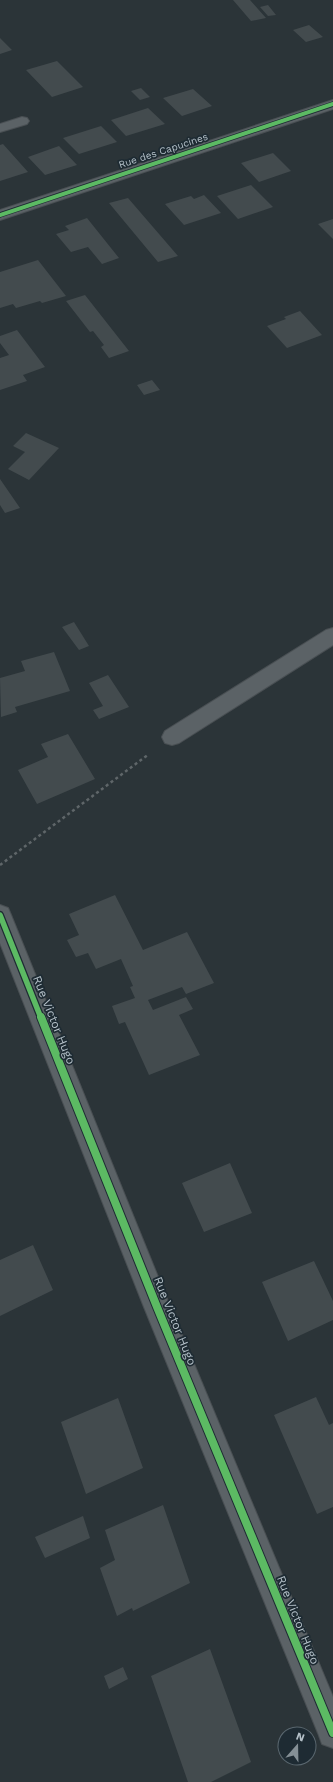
<svg xmlns="http://www.w3.org/2000/svg" width="333" height="1782" font-family="'Work Sans',sans-serif">
	<style>
		.building { fill: #434b4e }
		.lines { fill: none; stroke-linecap: round; stroke-linejoin: round }
		.lane-casing { stroke: #494f53; stroke-width: 2 }
		.street-casing { stroke: #494f53; stroke-width: 2 }
		.path { stroke: #5f6669; stroke-width: 2.5; stroke-dasharray: 3 3; stroke-linecap: butt }
		.lane { fill: #5b6266; fill-rule: evenodd }
		.street { fill: #5b6266; fill-rule: evenodd }
		.cycleway-far2-casing { stroke: #1e2b33; stroke-width: 5.5 }
		.cycleway-far1-casing { stroke: #1e2b33; stroke-width: 8 }
		.cycleway-casing { stroke: #1e2b33; stroke-width: 10 }
		.cycleway-far2 { stroke: #5cba63; stroke-width: 4 }
		.cycleway-far1 { stroke: #5cba63; stroke-width: 5.5 }
		.cycleway { stroke: #5cba63; stroke-width: 8 }
		.labels { text-anchor: middle; stroke-width: 3.5; stroke-linejoin: round; paint-order: stroke }
		.far-street-label { font-size: 10px; fill: #b5c1c9; stroke: #1e2b33 }
		.street-label { font-size: 12px; fill: #b5c1c9; stroke: #1e2b33 }
	</style>
	<rect width="100%" height="100%" fill="#2b3438"/>
	<path class="building" d="M233,0H250L266,18L251,21Z
		M268,5L276,15L268,16L260,7Z
		M309,25L323,37L306,42L293,30Z
		M0,38L12,50L0,54Z
		M57,61L83,87L52,97L26,70Z
		M141,88L150,97L140,100L131,91Z
		M193,89L212,106L182,116L163,98Z
		M148,108L165,124L126,136L111,120Z
		M101,126L117,142L79,154L63,138Z
		M3,144L28,172L0,181V145Z
		M59,146L77,165L45,175L28,157Z
		M273,153L291,171L259,182L241,163Z
		M251,185L273,207L238,219L217,196Z
		M204,195L221,213L184,225L165,204L191,196L194,199Z
		M128,198L178,256L158,262L109,203Z
		M87,218L119,258L102,264L88,247L71,252L56,234L69,230L65,226Z
		M333,219V239L318,224Z
		M38,260L66,296L42,303L40,301L16,308L13,304L0,308V272Z
		M85,295L129,351L109,358L101,347L104,345L93,331L90,332L66,301Z
		M300,311L322,335L287,348L267,326L286,319L284,317Z
		M17,330L45,367L23,375L27,381L0,390V358L9,355L0,343V336Z
		M152,380L160,390L144,395L137,385Z
		M26,433L59,448L29,480L8,469L25,452L13,446Z
		M0,479L20,508L5,513L0,505Z
		M74,622L89,646L79,650L62,627Z
		M54,652L70,691L15,707L17,712L1,717L0,678L25,671L21,661Z
		M108,675L129,707L99,719L93,710L103,706L89,683Z
		M68,734L95,779L37,804L18,770L48,757L41,744Z
		M115,895L143,950L187,932L214,983L186,994L182,987L148,1000L153,1010L186,997L193,1009L179,1015L200,1055L149,1075L125,1022L119,1024L112,1006L135,998L130,987L133,986L121,959L96,969L88,953L76,957L67,940L79,935L69,914Z
		M230,1163L252,1213L204,1232L182,1183Z
		M33,1245L53,1290L0,1316V1260Z
		M314,1261L333,1301V1320L288,1341L262,1282Z
		M316,1397L329,1425L333,1423V1507L317,1514L274,1415Z
		M118,1398L143,1468L86,1494L61,1422Z
		M163,1505L190,1583L133,1611L132,1608L117,1616L100,1568L115,1560L105,1530Z
		M83,1516L90,1538L45,1558L35,1537Z
		M210,1649L251,1762L211,1782H188L151,1676Z
		M123,1667L128,1679L109,1689L104,1676Z"/>
	<g class="lines">
		<defs>
			<path id="lane" d="M22,117L27,118L29,121L27,124L0,132V124Z"/>
			<path id="street" d="M333,100V109L0,220V210Z
				M333,628V645L179,743L172,745L165,743L162,737L165,731L326,630Z
				M0,905L8,908L11,915L169,1304L333,1697V1748L322,1744L318,1733L144,1307L0,943Z"/>
		</defs>
		<use href="#lane" class="lane-casing"/>
		<use href="#street" class="street-casing"/>
		<path class="path" d="M0,865L149,754"/>
		<use href="#lane" class="lane"/>
		<use href="#street" class="street"/>
		<defs>
			<path id="cycleway-far2" d="M0,215L333,104"/>
			<path id="cycleway-far1" d="M0,915L41,1018"/>
			<path id="cycleway" d="M41,1017L157,1307L333,1733"/>
		</defs>
		<use href="#cycleway-far2" class="cycleway-far2-casing"/>
		<use href="#cycleway-far1" class="cycleway-far1-casing"/>
		<use href="#cycleway" class="cycleway-casing"/>
		<use href="#cycleway-far2" class="cycleway-far2"/>
		<use href="#cycleway-far1" class="cycleway-far1"/>
		<use href="#cycleway" class="cycleway"/>
	</g>
	<g class="labels">
		<g class="far-street-label">
			<text transform="translate(163 150) rotate(-18)" y="4">Rue des Capucines</text>
		</g>
		<g class="street-label">
			<text transform="translate(54 1020) rotate(68)" y="4">Rue Victor Hugo</text>
			<text transform="translate(175 1321) rotate(68)" y="4">Rue Victor Hugo</text>
			<text transform="translate(298 1620) rotate(68)" y="4">Rue Victor Hugo</text>
		</g>
	</g>
	<g transform="translate(297 1746) rotate(20)"><circle r="19" fill="#1e2b33" stroke="#5a676f"/>
	<path d="M0-3L7 15L0 10L-7 15Z" fill="#859096"/>
	<text y="-6" font-size="11" font-weight="bold" text-anchor="middle" fill="#b5c1c9">N</text>
	</g>
</svg>
